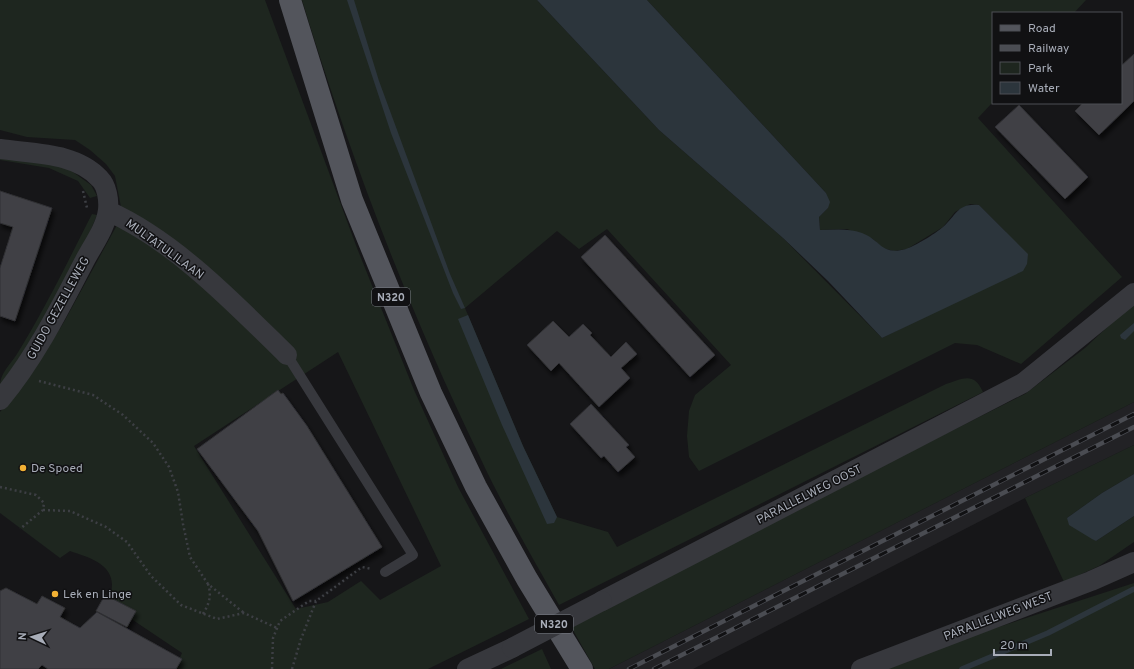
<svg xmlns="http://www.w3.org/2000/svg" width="1134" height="669" font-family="Overpass,sans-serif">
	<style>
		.built { fill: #222225 }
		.green { fill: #1e261f; fill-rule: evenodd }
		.water { fill: #2c353c }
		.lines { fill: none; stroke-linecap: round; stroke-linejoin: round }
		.stream { stroke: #2c353c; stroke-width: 5.5 }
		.building { fill: #404145; stroke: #303034; filter: url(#shadow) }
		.path { stroke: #3d3f44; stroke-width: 2.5; stroke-dasharray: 2 3; stroke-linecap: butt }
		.service { stroke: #37383d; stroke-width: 10 }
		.minor { stroke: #37383d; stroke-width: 20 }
		.primary { stroke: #53555c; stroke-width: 22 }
		.rail-casing { stroke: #4a4c52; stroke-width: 4.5 }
		.rail { stroke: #111113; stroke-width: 3; stroke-dasharray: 9; stroke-linecap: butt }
		.minor-bridge { stroke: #37383d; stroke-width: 20 }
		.poi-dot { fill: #f2b134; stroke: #111113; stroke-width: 1.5 }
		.labels { text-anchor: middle; stroke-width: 3; stroke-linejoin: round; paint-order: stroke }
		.shield { fill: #111113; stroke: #7b7e86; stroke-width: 1 }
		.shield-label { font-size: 11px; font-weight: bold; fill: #a8adb8 }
		.street-label { font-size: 12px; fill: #a8adb8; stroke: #111113 }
		.poi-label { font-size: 12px; fill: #a8adb8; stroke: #111113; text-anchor: start }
	</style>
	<defs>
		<filter id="shadow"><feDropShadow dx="2.5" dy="4.5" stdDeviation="2" flood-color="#0009"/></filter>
	</defs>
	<rect width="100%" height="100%" fill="#161618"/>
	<path class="built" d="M1134,402V445L1025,498L693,669H609Z"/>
	<path class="green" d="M0,0H265L357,248L414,390L458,487L529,619L428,669H175L182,653L109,604C110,598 112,591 112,585C112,563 87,557 70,551L60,558L0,513V412L32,373L64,322L117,225L121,207L115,176L106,164L90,150L75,140L27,137L0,130ZM338,352L441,566L380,600L361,581L328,602L296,609L194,446Z
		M302,0H537L659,130L783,238L882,338L926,316L1006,232L979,205L970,204L955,212L943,227L907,249L894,251L882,248L873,239L847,229L820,230L819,217L828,208L826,193L647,0H1086L1074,13H993V102L978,118L1122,277L1021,364L977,345L955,343L699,471L689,457L687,436L689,411L695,395L731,365L607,229L579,249L557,231L465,308L523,446L557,517L608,532L617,547L946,384C964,378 974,372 983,392L559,605C531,555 502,505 478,453C408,308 349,154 302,0Z
		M0,156L66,167L91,185L97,196L90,198L78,181L49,168L0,160Z
		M92,214L97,215C72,276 38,332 0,386C0,373 10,365 17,354C45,309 68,261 92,214Z
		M1134,302V402L609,669H595L569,623L1025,394L1085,348Z
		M1134,445V474L1102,493L1067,518L1096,541L1134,516V542L1099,566L1064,582L1025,498Z
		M1134,583V669H874L946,644Z
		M542,649L551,669H501Z"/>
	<path class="water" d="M347,0H354L379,81L450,274L465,308L461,309L453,293L391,133Z
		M537,0H647L826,193L830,202L828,208L819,217L820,230C835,230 848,228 862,233C881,240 881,256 906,249C915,246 935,234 943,227C957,215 957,203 979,205L1028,254L1027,264L1023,271L882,338L828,281L783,238L659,130Z
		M468,315L523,446L557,517L554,523L547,524L502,425L458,319Z
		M1134,323V331L1125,340L1121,338L1120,335Z
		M1134,474V516L1096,541L1092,539L1069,525L1067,518L1102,493Z"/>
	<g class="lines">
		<path class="stream" d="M962,669L1048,633L1134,589"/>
	</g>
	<path class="building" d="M1134,54V101L1099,135L1075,111L1083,103H1121V66Z
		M1019,105L1088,177L1065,199L995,127Z
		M0,191L52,208L15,321L0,316V268L13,227L0,223Z
		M605,235L715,355L690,377L581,257Z
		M553,321L569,337L583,324L592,333L590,335L611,357L626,342L637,354L621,368L630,378L599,407L559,363L551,371L527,345Z
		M278,390L281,394L283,393L307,426L382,547L293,601L258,531L197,449Z
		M591,404L629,445L626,447L635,457L618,472L604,456L601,458L570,424Z
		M6,588L37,604L42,596L65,608L60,617L80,628L97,612L182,659L176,669H48L42,665L38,669H0V591Z
		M105,595L136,611L127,627L96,611Z"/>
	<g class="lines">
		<path class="path" d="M83,191L87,208
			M39,381L93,395L123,415L153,443L169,467L178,492L183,524L190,557L208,584L244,613
			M0,487L36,495L44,503L43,510L20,529
			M43,510L70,511L106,527L127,542L151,576L181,605L217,619L244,613L277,628
			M203,614C209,604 212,596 208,584
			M272,669L273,638L280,621L309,601H316
			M292,669L301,639L316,601L362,567L372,569"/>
		<path class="service" d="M287,355L413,555L385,572"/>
		<path class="minor" d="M0,149C33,154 76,152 100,179C107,186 109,200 108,210C106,227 93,245 85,260C60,308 35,358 0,400
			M108,211C175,241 235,304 287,355
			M602,601L1023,383L1134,293
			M467,669L512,648
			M861,669L1091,581L1134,562"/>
		<path class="primary" d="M290,0L352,200L431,393L476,487L527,579L582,669"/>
		<defs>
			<path id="rail" d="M629,669L1134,414
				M654,669L1134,427"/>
		</defs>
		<use href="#rail" class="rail-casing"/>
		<use href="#rail" class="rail"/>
		<path class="minor-bridge" d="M512,648L602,601"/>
	</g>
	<g class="poi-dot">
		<circle cx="23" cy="468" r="4"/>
		<circle cx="55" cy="594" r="4"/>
	</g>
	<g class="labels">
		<g class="shield">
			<rect x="372" y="288" width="38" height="18" rx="3"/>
			<rect x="535" y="615" width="38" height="18" rx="3"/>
		</g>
		<g class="shield-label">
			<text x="391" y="301">N320</text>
			<text x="554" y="628">N320</text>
		</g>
		<g class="street-label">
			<text transform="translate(165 249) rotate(36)" y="4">MULTATULILAAN</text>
			<text transform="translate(58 308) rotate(-61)" y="4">GUIDO GEZELLEWEG</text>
			<text transform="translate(809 494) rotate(-27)" y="4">PARALLELWEG OOST</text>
			<text transform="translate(998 616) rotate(-21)" y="4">PARALLELWEG WEST</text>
		</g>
		<g class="poi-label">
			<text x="31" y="472">De Spoed</text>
			<text x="63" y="598">Lek en Linge</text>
		</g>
	</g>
	<rect x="992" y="12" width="130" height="92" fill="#111113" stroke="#4d4f55"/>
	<rect x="1000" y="25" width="20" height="6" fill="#53555c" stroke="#4d4f55"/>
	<text x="1028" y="32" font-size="12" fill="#a8adb8">Road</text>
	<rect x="1000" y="45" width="20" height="6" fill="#4a4c52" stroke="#4d4f55"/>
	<text x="1028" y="52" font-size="12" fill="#a8adb8">Railway</text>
	<rect x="1000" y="62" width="20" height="12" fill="#1e261f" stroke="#4d4f55"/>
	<text x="1028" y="72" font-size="12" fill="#a8adb8">Park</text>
	<rect x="1000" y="82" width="20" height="12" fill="#2c353c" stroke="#4d4f55"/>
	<text x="1028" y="92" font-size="12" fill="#a8adb8">Water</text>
	<g transform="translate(32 637) rotate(274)" stroke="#111113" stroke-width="3" paint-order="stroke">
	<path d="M0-3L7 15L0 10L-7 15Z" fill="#a8adb8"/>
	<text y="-6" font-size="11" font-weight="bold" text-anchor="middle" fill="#a8adb8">N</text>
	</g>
	<path d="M994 649v6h57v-6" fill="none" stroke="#a8adb8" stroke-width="2"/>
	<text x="1000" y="649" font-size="12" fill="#a8adb8" stroke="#111113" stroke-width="3" paint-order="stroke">20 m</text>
</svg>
